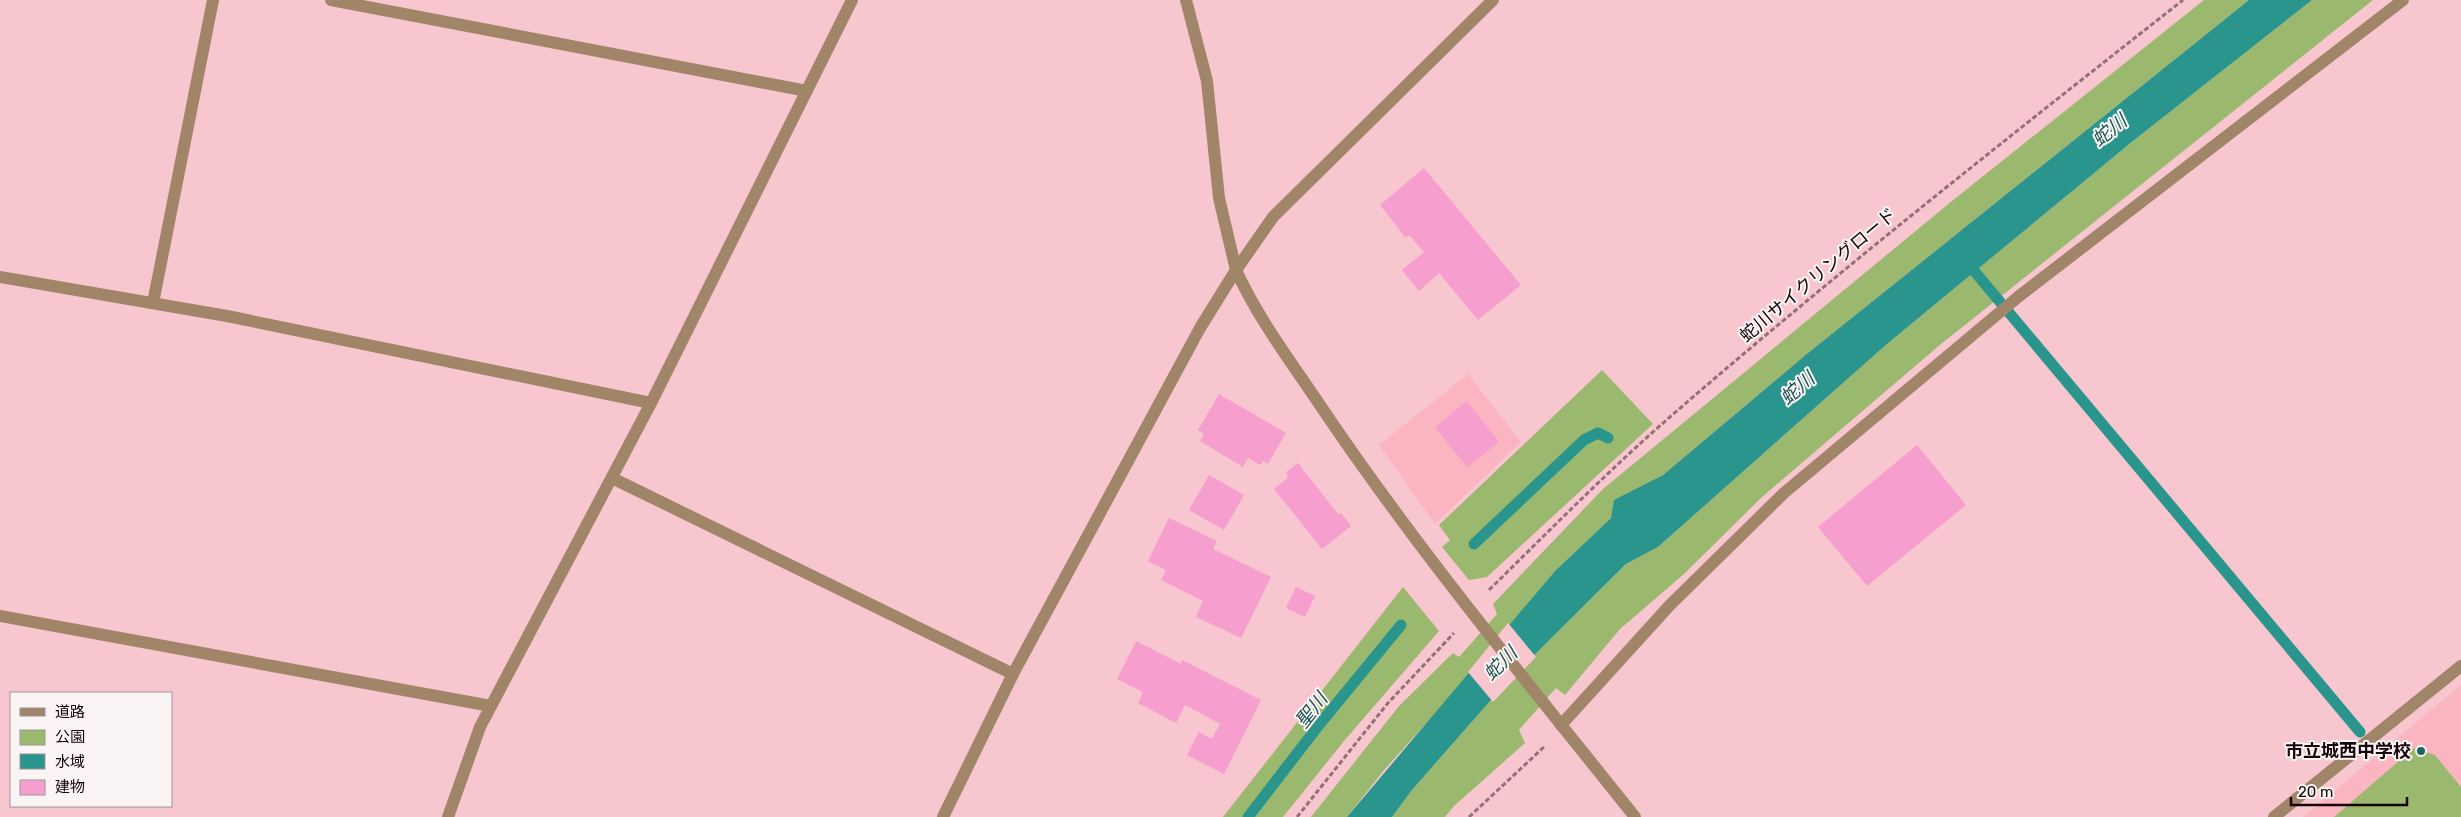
<svg xmlns="http://www.w3.org/2000/svg" width="2461" height="817" font-family="Rubik,'Noto Sans JP',sans-serif">
	<style>
		.built { fill: #fab5c1 }
		.green { fill: #9bb96e }
		.water { fill: #29958c }
		.pier { fill: #f8c6cf }
		.lines { fill: none; stroke-linecap: round; stroke-linejoin: round }
		.stream { stroke: #29958c; stroke-width: 11 }
		.building { fill: #f69ecd }
		.path { stroke: #947077; stroke-width: 3; stroke-dasharray: 5 2.5; stroke-linecap: butt }
		.service { stroke: #a18568; stroke-width: 12 }
		.minor { stroke: #a18568; stroke-width: 12 }
		.tertiary { stroke: #a18568; stroke-width: 12 }
		.poi-dot { fill: #1a6660; stroke: #fbf4f5; stroke-width: 2 }
		.labels { text-anchor: middle; stroke-width: 4; stroke-linejoin: round; paint-order: stroke }
		.street-label { font-size: 18px; fill: #170509; stroke: #fbf4f5 }
		.poi-label { font-size: 18px; font-weight: bold; fill: #170509; stroke: #fbf4f5; text-anchor: end }
		.water-label { font-size: 19px; font-style: italic; fill: #19534e; stroke: #fbf4f5 }
	</style>
	<rect width="100%" height="100%" fill="#f8c6cf"/>
	<path class="built" d="M1468,374L1521,442L1435,524L1379,445Z
		M2461,685V817H2303Z"/>
	<path class="green" d="M2204,0H2249L1808,353L1663,475L1615,500L1611,518L1555,571L1466,679L1384,770L1347,817H1311L1399,706L1453,653L1459,657L1497,614L1493,604L1603,489L1952,201Z
		M2312,0H2373L1941,344L1762,497L1684,574L1620,629L1565,695L1556,688L1519,730L1525,743L1454,806L1445,817H1392L1412,790L1505,684L1626,564L1658,547L1887,344L2133,141Z
		M1602,370L1653,424L1487,577L1469,580L1442,547L1450,540L1439,525Z
		M1403,587L1439,631L1344,741L1283,817H1223Z
		M2414,748L2435,755L2461,787V817H2334Z"/>
	<path class="water" d="M2249,0H2312L2133,141L1887,344L1658,547L1626,564L1505,684L1412,790L1392,817H1347L1555,571L1611,518L1614,500L1663,475L1808,353Z"/>
	<path class="pier" d="M1508,623L1536,657L1493,702L1468,672Z"/>
	<g class="lines">
		<path class="stream" d="M1965,260L2360,732
			M1474,544L1584,440L1598,433L1608,438
			M1248,817L1319,725L1401,625"/>
	</g>
	<path class="building" d="M1424,168L1521,285L1478,320L1439,273L1419,291L1402,270L1424,252L1410,236L1405,237L1380,205Z
		M1219,394L1286,433L1268,464L1263,461L1260,465L1248,458L1243,467L1200,441L1204,434L1198,430Z
		M1467,401L1499,442L1467,467L1435,427Z
		M1917,445L1966,505L1867,586L1818,527Z
		M1298,463L1338,514L1341,513L1351,526L1322,549L1274,489L1288,478L1286,472Z
		M1209,475L1244,495L1224,530L1189,510Z
		M1169,518L1217,541L1213,549L1271,577L1241,638L1196,617L1203,601L1161,580L1166,570L1148,561Z
		M1296,587L1315,596L1305,617L1286,608Z
		M1136,641L1181,664L1182,660L1261,700L1224,774L1187,755L1199,732L1212,739L1220,724L1185,705L1176,723L1138,703L1143,692L1117,679Z"/>
	<g class="lines">
		<path class="path" d="M1489,590C1549,531 1608,471 1671,416C1837,272 2010,136 2183,0
			M1297,817L1388,703L1454,633
			M1469,817L1545,746"/>
		<path class="service" d="M153,303L213,0
			M1561,725L1670,605L1784,493L2018,297L2403,0
			M2274,817L2461,666"/>
		<path class="minor" d="M331,0L807,91
			M1186,0L1207,81L1219,198L1236,270
			M0,277L227,316L651,403
			M612,478L1013,674
			M0,616L491,706
			M448,817L480,727L651,403L852,0"/>
		<path class="tertiary" d="M1236,270C1259,321 1295,367 1326,414C1421,554 1529,684 1635,817
			M943,817L1013,674L1200,328L1236,270L1273,217L1493,0"/>
	</g>
	<circle class="poi-dot" cx="2421" cy="751" r="5"/>
	<g class="labels">
		<g class="street-label">
			<text transform="translate(1818 275) rotate(-40)" y="6">蛇川サイクリングロード</text>
		</g>
		<g class="poi-label">
			<text x="2411" y="757">市立城西中学校</text>
		</g>
		<g class="water-label">
			<text transform="translate(2109 130) rotate(-39)" y="7">蛇川</text>
			<text transform="translate(1797 388) rotate(-41)" y="7">蛇川</text>
			<text transform="translate(1500 663) rotate(-45)" y="7">蛇川</text>
			<text transform="translate(1311 710) rotate(-52)" y="7">聖川</text>
		</g>
	</g>
	<rect x="10" y="692" width="162" height="115" fill="#fbf4f5" stroke="#a09497"/>
	<rect x="20" y="708" width="25" height="8" fill="#a18568" stroke="#a09497"/>
	<text x="55" y="717" font-size="15" fill="#170509">道路</text>
	<rect x="20" y="730" width="25" height="15" fill="#9bb96e" stroke="#a09497"/>
	<text x="55" y="742" font-size="15" fill="#170509">公園</text>
	<rect x="20" y="754" width="25" height="15" fill="#29958c" stroke="#a09497"/>
	<text x="55" y="767" font-size="15" fill="#170509">水域</text>
	<rect x="20" y="780" width="25" height="15" fill="#f69ecd" stroke="#a09497"/>
	<text x="55" y="792" font-size="15" fill="#170509">建物</text>
	<path d="M2291 797v8h116v-8" fill="none" stroke="#170509" stroke-width="2.5"/>
	<text x="2298" y="797" font-size="15" fill="#170509" stroke="#fbf4f5" stroke-width="4" paint-order="stroke">20 m</text>
</svg>
